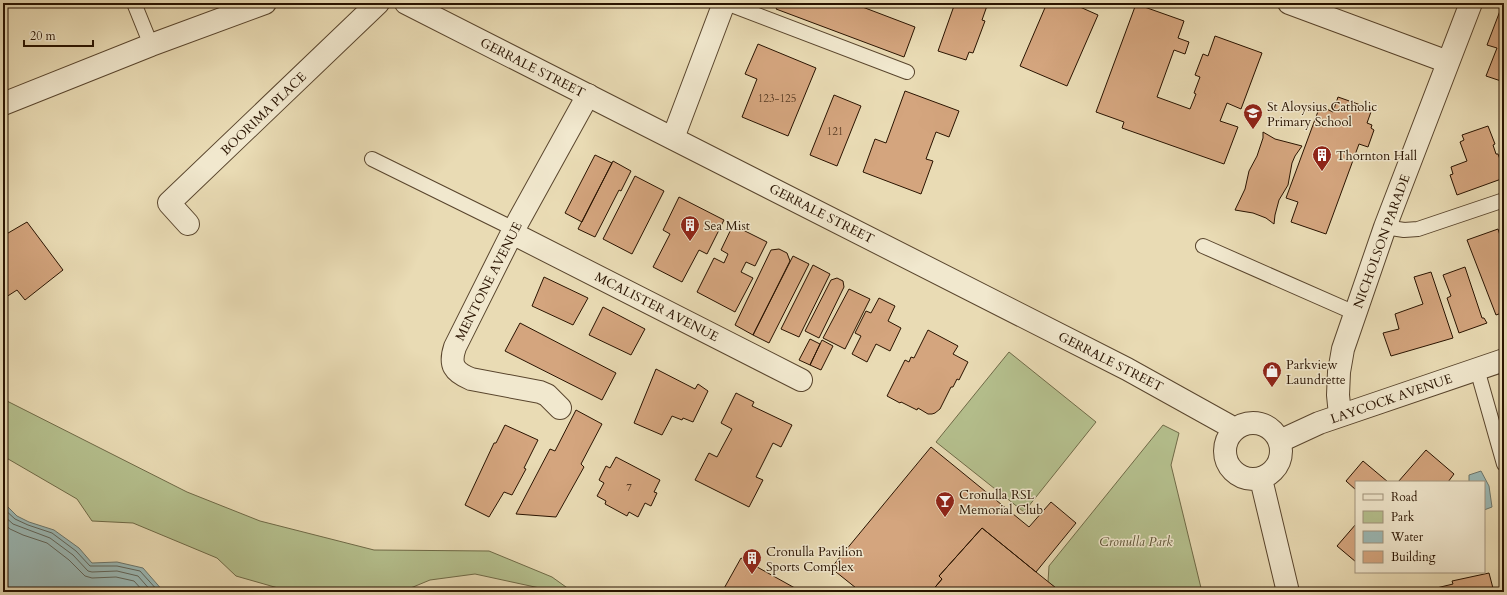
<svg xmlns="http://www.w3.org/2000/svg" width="1507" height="595" font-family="Cardo,serif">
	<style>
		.green { fill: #b5c08e; stroke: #6f6a47 }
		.water { fill: #9bb9b6; stroke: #6d776d }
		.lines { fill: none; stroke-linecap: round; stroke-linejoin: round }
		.shore { stroke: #62665b; stroke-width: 1 }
		.building { fill: #d4a57e; stroke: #291300 }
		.service-casing { stroke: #59452d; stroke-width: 16 }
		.minor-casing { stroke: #59452d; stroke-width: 24 }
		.tertiary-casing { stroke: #59452d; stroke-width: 24 }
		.service { stroke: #f1e8ce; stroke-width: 14 }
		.minor { stroke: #f1e8ce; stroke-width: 22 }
		.tertiary { stroke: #f1e8ce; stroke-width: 22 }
		.labels { text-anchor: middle; stroke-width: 3; stroke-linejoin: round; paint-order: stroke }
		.number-label { font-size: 11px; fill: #543820 }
		.street-label { font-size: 13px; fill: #291300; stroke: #f1e8ce }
		.poi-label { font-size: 13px; fill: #291300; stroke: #f1e8ce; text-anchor: start }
		.park-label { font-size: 13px; font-style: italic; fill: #5a5032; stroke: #f1e8ce }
	</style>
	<rect width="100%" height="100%" fill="#e9dbb4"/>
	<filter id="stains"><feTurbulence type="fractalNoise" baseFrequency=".005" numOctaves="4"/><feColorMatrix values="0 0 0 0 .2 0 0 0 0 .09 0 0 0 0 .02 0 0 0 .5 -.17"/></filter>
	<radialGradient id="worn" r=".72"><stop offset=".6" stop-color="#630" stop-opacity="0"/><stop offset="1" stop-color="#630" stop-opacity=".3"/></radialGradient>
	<path class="green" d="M1009,352L1096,422L1024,512L936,442Z
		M3,399L187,492L260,521L374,550L489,551L552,577L573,592H558L475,574L430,580L401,592H292L236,576L217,558L133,523L92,521L77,499L3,456Z
		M1163,425L1179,433L1171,465L1202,592H1061L1048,582L1049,566Z"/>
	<path class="water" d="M1481,471L1489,486L1492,507L1484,510V482H1469V475Z
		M3,502L17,516L29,522L54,530L79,548L92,563L117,562L143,568L164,592H3Z"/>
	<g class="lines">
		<path class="shore" d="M3,508L15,519L28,525L52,533L76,551L90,566H117L140,571L159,592
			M3,515L13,524L50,538L73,555L88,571L92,572L117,571L138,576L152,592
			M3,523L10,529L23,535L47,543L69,560L85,576L92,578L116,577L134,581L144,592"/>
	</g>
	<path class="building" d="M779,3H852L915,27L904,57L776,9Z
		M955,3H991V4L988,3L982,20L985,21L973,53L969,52L966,60L938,51Z
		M1047,3H1071L1098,15L1067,86L1020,66Z
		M1503,3H1504V82L1486,76L1497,48L1487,45Z
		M1136,4L1184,21L1178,38L1189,42L1185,54L1174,50L1157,97L1190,109L1196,94L1194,93L1200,77L1195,75L1203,54L1208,56L1215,36L1262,53L1241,109L1227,103L1220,121L1238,127L1224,164L1122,128L1124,122L1096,112Z
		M758,44L816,68L788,136L742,117L757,79L745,74Z
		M905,91L959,111L949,137L936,132L926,159L933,161L921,194L863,172L875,139L886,143Z
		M834,95L861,106L837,166L810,155Z
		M1338,97L1372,109L1367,123L1372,125L1371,128L1374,130L1368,147L1359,144L1326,234L1291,222L1298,202L1286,198L1320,106L1333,112Z
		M1488,126L1495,144L1493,145L1496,154H1498L1504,170V178L1457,195L1450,175L1453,174L1451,167L1467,161L1460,142L1464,140L1462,135Z
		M1263,132L1275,139L1302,146L1295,156L1292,163L1288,185L1279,200L1275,215L1274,224L1266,218L1253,213L1235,210L1245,189L1249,171L1257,156L1263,138Z
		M595,155L612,163L582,222L565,213Z
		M613,161L631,171L621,191L619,190L595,237L578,229Z
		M635,176L664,191L632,254L603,239Z
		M679,197L724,220L707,254L699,250L682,282L653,267L670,234L663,230Z
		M27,222L63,270L25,300L17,290L3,299V236Z
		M733,225L767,242L755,266L746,262L741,272L753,278L735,312L697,292L714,258L724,263L728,254L721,250Z
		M1498,229L1504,248V312L1496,315L1467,240Z
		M779,249L787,253L790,261L753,335L735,325L771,250Z
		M793,256L809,264L769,343L753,335Z
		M813,265L830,274L799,337L781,329Z
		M1465,267L1482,318H1484L1487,323L1459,333L1447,298L1451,296L1443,275Z
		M1431,272L1453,338L1391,356L1383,333L1399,329L1395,314L1423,304L1414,277Z
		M544,277L588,298L573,325L532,306Z
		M837,278L843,281L844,287L819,338L805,331L831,280Z
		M849,289L870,299L845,349L823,338Z
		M879,298L895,306L888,321L901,328L890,351L876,344L867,362L852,354L861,336L855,333L866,311L871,313Z
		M603,307L645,329L631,355L589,335Z
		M520,323L616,373L602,400L505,351Z
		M928,330L958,346L953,354L968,362L959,380L957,379L953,387H951L940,409L935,413L932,414H928L918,408L917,410L901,402L900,403L887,396L905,360L909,362L911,357L914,358Z
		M810,339L820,344L810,365L799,360Z
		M822,340L833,346L821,370L810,365Z
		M656,369L695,389L698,384L708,391L693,422L683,418L682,420L672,416L662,435L634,423Z
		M736,393L754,402L752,406L792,425L781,447L773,443L756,477L763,480L749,507L695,480L709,453L717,457L732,429L721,423Z
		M576,410L602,424L581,464L584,467L556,517L516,514L550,449L555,451Z
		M505,425L538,440L524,468L526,469L512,495L504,492L489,517L465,505L494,443H496Z
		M931,447L1029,527L1051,502L1076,523L1036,572L982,528L939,576L942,579L931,592H861L831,568Z
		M1426,450L1454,474L1448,482H1398Z
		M616,457L660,480L654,492L657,493L651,506L645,503L638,517L629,512L627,516L605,504L606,501L597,496L604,483L599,480L606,466L610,468Z
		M1363,461L1388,482H1356V490L1346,481Z
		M1356,524V562L1337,546Z
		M982,528L1036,572L1061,592H931L942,579L939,576Z
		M741,558L802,592H722Z
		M1489,573L1494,592H1420L1453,584L1452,581Z"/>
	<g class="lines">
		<defs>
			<path id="service" d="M134,3L151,45
				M726,3L907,72
				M372,159L514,229
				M1385,227L1404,230L1418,229L1504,200
				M1203,246L1355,313
				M1477,369L1504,464"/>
			<path id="minor" d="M1289,3L1448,62
				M3,104L151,45L265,3
				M673,138L724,3
				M188,224L169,203L378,3
				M512,233L801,380
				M560,408L547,395L540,392L471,379C454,372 449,365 455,347L514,229L588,95
				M1340,415L1338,395L1339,372L1343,349L1385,227L1471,3
				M1280,441L1319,423L1504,360"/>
			<path id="tertiary" d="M406,3L1127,369L1235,429
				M1225 451a28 28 0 1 1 56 0a28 28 0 1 1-56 0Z
				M1261,479L1288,592"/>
		</defs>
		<use href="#service" class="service-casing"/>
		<use href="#minor" class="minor-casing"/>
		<use href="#tertiary" class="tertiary-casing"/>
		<use href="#service" class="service"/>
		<use href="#minor" class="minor"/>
		<use href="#tertiary" class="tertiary"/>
	</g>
	<defs>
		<symbol id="school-pin" viewBox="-11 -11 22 30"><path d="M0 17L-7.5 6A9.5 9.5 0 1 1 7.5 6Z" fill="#8f2418" stroke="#f1e8ce"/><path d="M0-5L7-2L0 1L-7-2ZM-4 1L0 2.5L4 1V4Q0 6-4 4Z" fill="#fff"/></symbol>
		<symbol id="building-pin" viewBox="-11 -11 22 30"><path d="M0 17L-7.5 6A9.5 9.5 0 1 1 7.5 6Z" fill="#8f2418" stroke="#f1e8ce"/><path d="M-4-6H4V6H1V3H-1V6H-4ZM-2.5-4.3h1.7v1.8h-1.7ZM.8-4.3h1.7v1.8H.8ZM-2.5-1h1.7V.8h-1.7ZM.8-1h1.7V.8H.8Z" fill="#fff"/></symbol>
		<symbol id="shop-pin" viewBox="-11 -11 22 30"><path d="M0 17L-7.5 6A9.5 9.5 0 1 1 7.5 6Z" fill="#8f2418" stroke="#f1e8ce"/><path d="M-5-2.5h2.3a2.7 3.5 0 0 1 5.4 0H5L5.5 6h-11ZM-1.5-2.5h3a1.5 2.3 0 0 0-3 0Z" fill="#fff"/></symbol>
		<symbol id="bar-pin" viewBox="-11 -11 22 30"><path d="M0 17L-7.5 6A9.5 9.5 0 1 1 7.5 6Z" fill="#8f2418" stroke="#f1e8ce"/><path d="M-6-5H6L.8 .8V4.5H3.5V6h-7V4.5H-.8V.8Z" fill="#fff"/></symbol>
	</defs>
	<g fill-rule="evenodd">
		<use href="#school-pin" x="1242" y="102" width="22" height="30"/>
		<use href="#building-pin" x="1311" y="144" width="22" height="30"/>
		<use href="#building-pin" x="679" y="214" width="22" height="30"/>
		<use href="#shop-pin" x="1261" y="360" width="22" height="30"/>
		<use href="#bar-pin" x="934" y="490" width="22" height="30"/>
		<use href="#building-pin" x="741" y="547" width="22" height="30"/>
	</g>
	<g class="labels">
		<g class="number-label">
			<text x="777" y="102">123-125</text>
			<text x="835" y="135">121</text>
			<text x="629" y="491">7</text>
		</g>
		<g class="street-label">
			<text transform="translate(533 67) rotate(27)" y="5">GERRALE STREET</text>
			<text transform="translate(263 113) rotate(-44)" y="5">BOORIMA PLACE</text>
			<text transform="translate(822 213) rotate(27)" y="5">GERRALE STREET</text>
			<text transform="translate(1381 241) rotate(-70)" y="5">NICHOLSON PARADE</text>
			<text transform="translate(488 281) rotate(-63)" y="5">MENTONE AVENUE</text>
			<text transform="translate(657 306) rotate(27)" y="5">MCALISTER AVENUE</text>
			<text transform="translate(1111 361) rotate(27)" y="5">GERRALE STREET</text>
			<text transform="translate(1391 398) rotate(-19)" y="5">LAYCOCK AVENUE</text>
		</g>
		<g class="poi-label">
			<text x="1267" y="111">St Aloysius Catholic<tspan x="1267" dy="15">Primary School</tspan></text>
			<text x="1336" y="160">Thornton Hall</text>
			<text x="704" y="230">Sea Mist</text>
			<text x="1286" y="369">Parkview<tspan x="1286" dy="15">Laundrette</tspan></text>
			<text x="959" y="499">Cronulla RSL<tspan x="959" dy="15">Memorial Club</tspan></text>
			<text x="766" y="556">Cronulla Pavilion<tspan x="766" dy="15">Sports Complex</tspan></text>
		</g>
		<g class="park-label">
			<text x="1136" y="546">Cronulla Park</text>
		</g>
	</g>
	<rect width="1507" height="595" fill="none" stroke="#e9dbb4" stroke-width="16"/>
	<rect x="4" y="4" width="1499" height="587" fill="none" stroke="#291300" stroke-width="2"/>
	<rect x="8" y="8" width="1491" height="579" fill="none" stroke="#291300"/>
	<rect x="1355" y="481" width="130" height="92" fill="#f1e8ce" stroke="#a1937c"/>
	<rect x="1363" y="494" width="20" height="6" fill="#f1e8ce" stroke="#a1937c"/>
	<text x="1391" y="501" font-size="12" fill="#291300">Road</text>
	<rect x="1363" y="511" width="20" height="12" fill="#b5c08e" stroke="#a1937c"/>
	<text x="1391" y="521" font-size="12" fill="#291300">Park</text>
	<rect x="1363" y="531" width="20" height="12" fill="#9bb9b6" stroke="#a1937c"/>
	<text x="1391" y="541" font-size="12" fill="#291300">Water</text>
	<rect x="1363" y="551" width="20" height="12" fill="#d4a57e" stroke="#a1937c"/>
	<text x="1391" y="561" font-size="12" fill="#291300">Building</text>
	<path d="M24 40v6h69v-6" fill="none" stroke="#291300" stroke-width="2"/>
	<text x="30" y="40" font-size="12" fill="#291300" stroke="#f1e8ce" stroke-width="3" paint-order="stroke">20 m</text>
	<rect width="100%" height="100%" filter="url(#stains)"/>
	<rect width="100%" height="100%" fill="url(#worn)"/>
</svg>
